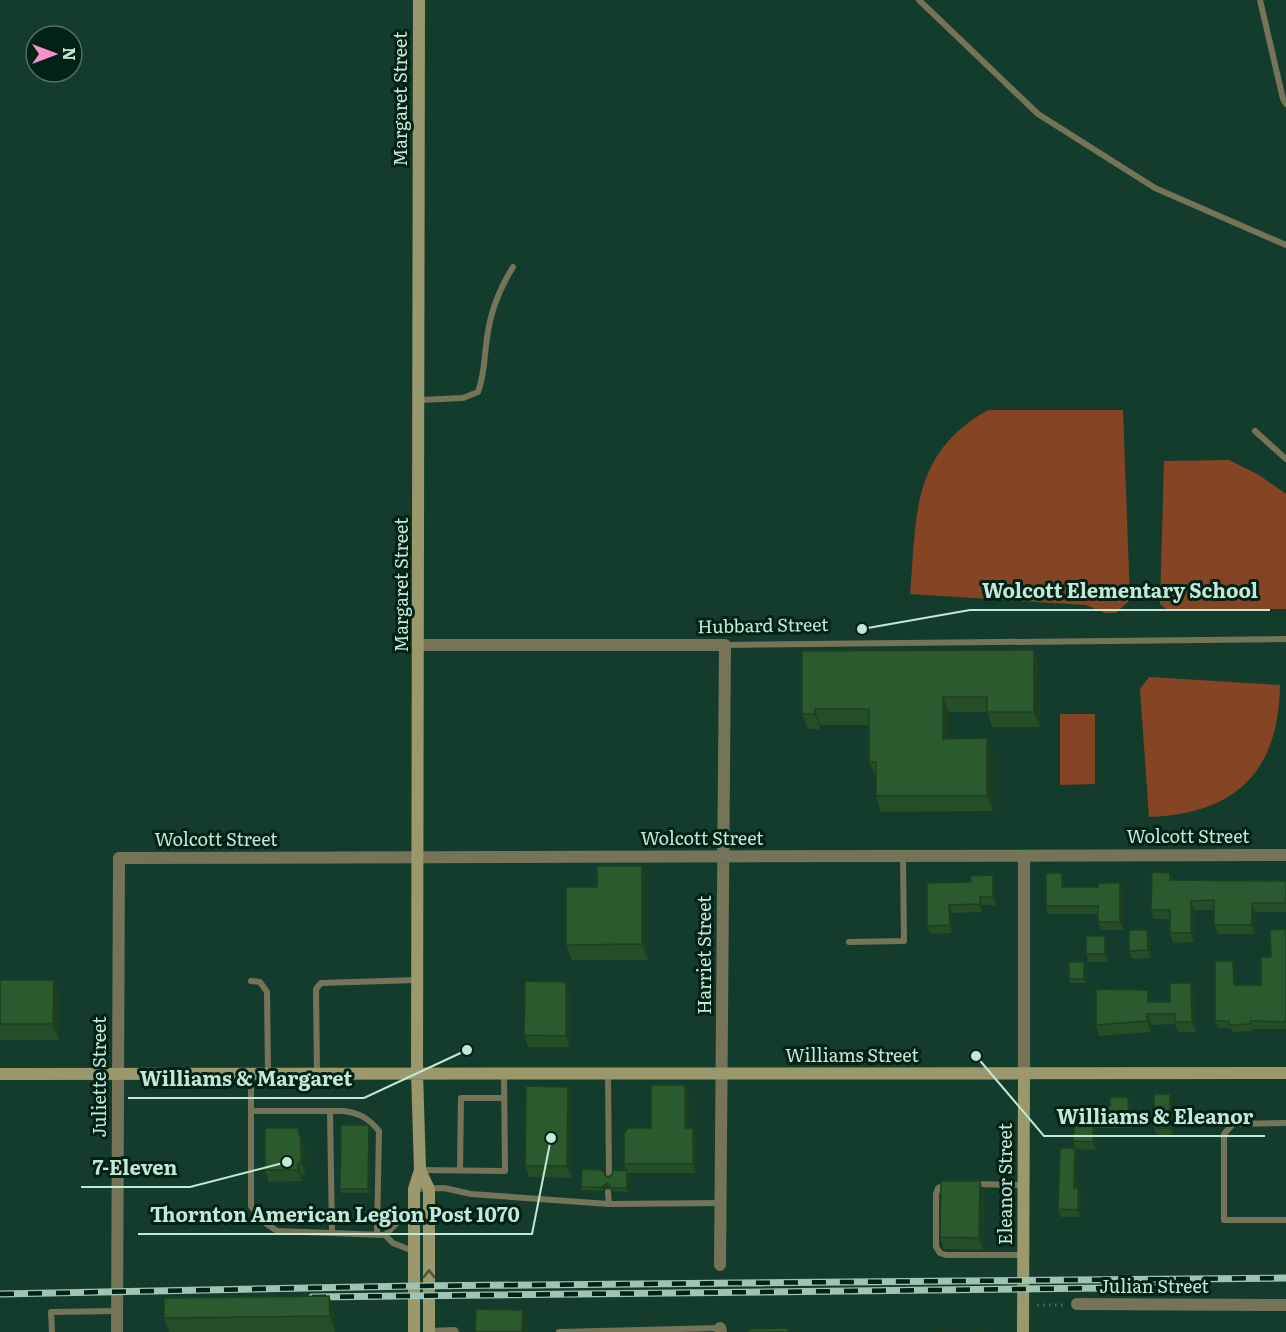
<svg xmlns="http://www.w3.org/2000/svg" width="1286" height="1332" font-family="Literata,serif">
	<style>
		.green { fill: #854424 }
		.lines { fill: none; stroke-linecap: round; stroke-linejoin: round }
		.path { stroke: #497060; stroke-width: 3; stroke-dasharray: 1.5 4.5; stroke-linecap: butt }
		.lane { stroke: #757459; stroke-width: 6 }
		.street { stroke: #757459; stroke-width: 12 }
		.secondary { stroke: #9a986c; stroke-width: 12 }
		.rail-casing { stroke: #9fc4b3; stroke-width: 7 }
		.rail { stroke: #022216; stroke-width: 4.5; stroke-dasharray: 14; stroke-linecap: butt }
		.wall { fill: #244d28 }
		.shaded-wall { fill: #1d3f20 }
		.building { fill: #2a5a2e; stroke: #1d3f20; stroke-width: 1.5 }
		.oneway { stroke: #46573d }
		.labels { text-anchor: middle; stroke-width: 6; stroke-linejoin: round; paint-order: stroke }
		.street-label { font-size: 18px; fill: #c4e8d7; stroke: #022216 }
		.leader { fill: none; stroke: #c4e8d7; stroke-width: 2 }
		.callout-dot { fill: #c4e8d7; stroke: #022216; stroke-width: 2 }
		.callout-label { font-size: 20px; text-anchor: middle; font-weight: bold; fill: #c4e8d7; stroke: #022216; stroke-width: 6; stroke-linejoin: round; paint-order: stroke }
	</style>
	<rect width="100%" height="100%" fill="#143c2d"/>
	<path class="green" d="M988,410H1123L1130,600L1116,613H1105L1086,605L910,594C917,516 910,454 988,410Z
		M1229,460L1259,475L1286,494V609H1166L1160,604L1164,461Z
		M1149,677L1280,685C1279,772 1235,814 1149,817L1140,689Z
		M1060,714H1095V784L1060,785Z"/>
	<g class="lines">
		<path class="path" d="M1037,1305H1066"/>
		<path class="lane" d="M919,0L1038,114L1155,188L1286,245
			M1260,0L1283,99L1286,104
			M419,400L463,398L478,392C484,376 484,362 486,346C489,316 497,293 513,267
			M1255,431L1286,459
			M725,645L1286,639
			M849,942L904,941L903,857
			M251,981L260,982L267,992L268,1072
			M317,1072L316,989L321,983L417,980
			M251,1073V1206L261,1220L277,1231L385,1235L393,1243L413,1251
			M608,1074L609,1176
			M251,1111H344C360,1113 369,1119 379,1131L377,1234
			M330,1111L332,1233
			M1286,1123L1233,1124L1224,1134V1220H1286
			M421,1170L505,1171L504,1073
			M460,1170L461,1098H504
			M948,1184L938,1188L936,1194V1247L940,1253L946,1255H1023
			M973,1184L1023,1185
			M414,1189L444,1188L471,1194L609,1204
			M608,1192L609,1204L721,1203
			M385,1235L402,1218L413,1212
			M429,1331L455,1330L456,1332
			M52,1332L51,1312L117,1311
			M559,1332L720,1328"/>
		<path class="street" d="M420,645H725L720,1265
			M1024,856V1075
			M1077,1304L1286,1305
			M720,1328L721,1332
			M117,1332L119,858L1286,855"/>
		<path class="secondary" d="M0,1074L1286,1073
			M420,1170L429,1189V1332
			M414,1332V1189L420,1170L417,1072L419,0
			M1023,1332L1024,1075"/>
		<defs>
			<path id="rail" d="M0,1294L414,1286L1286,1278
				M312,1297L1203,1287"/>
		</defs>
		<use href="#rail" class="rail-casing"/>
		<use href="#rail" class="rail"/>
	</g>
	<path class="wall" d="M802,651L1039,666L1040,727H992L987,712H949V739L987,738L993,754V811L881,812L876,796V777L869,762V725H820V729H808L802,714Z
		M642,866L648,881V960H572L566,945L597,887Z
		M1170,873L1173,880L1286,881V912H1255V934H1218L1214,925V910H1194V942L1173,943L1170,933V919H1154L1151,910Z
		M1064,881V887L1123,890V930H1101L1098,922V914H1048L1046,906Z
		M927,883H996V905H982V912L952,913V933L930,934L927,926Z
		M1286,929V1029H1252V1031L1232,1032L1231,1028H1218L1215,1021L1233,961L1236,968V985H1261L1271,957Z
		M1147,930L1150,938L1151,958L1132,959L1129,951Z
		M1105,936L1108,943V962H1089L1086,954Z
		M1086,966V983H1071L1069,979Z
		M0,980H54L60,996L59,1040H0Z
		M1191,983L1195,994L1196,1032H1178L1175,1024L1151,1025V1032L1099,1036L1096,1025L1152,1001V1002H1170Z
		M570,993V1047H528L524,1035Z
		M685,1085L689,1095V1128H693L696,1137V1173H628V1192L613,1191L608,1187L603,1191L582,1190L581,1187L627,1171L624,1164Z
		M568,1087L572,1098V1178L529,1177L525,1166Z
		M1128,1097L1131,1105L1132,1128H1097L1096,1150L1076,1149L1078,1156L1077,1188L1081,1196L1080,1217H1061L1058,1209L1075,1148L1073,1141L1110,1106Z
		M1173,1101V1136H1157L1154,1128Z
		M298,1128L305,1150V1174L302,1176V1181L269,1182L265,1170Z
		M370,1129V1193H342L340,1189Z
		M984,1193L983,1250L944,1249L940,1237Z
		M329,1296L335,1312V1332H169L164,1318Z"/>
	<path class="shaded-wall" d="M1034,650L1039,666L1040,727L1034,712Z
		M943,697L949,712V754L943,739Z
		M815,709L820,725V729L815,714Z
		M987,738L993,754V811L987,796Z
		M642,866L648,881V960L642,944Z
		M1062,873L1064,881V895L1062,887Z
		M993,875L996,883V905L993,897Z
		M1120,883L1123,890V930L1120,922Z
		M980,897L982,905V912L980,904Z
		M1191,901L1194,910V942L1191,933Z
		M1252,903L1255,912V934L1252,925Z
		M949,905L952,913V933L950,925Z
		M1147,930L1150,938L1151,958L1148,950Z
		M1105,936L1108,943V962L1105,954Z
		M1233,961L1236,968V993L1234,985Z
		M1084,962L1086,966V983L1084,979Z
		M54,980L60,996L59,1040L53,1024Z
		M566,982L570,993V1047L566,1036Z
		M1191,983L1195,994L1196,1032L1192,1022Z
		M1148,990L1152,1001V1013L1148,1002Z
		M1147,1014L1151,1025V1032L1147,1021Z
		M685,1085L689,1095V1137L685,1128Z
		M568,1087L572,1098V1178L567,1166Z
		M1170,1094L1173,1101V1136L1170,1128Z
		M1128,1097L1131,1105L1132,1128L1129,1120Z
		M1094,1121L1097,1128L1096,1150L1093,1142Z
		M369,1125L370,1129V1193L368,1189Z
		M298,1128L305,1150V1174L301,1162Z
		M693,1128L696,1137V1173L693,1164Z
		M1075,1148L1078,1156L1077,1196L1074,1188Z
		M298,1164L302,1176V1181L298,1170Z
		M627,1171L629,1175L628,1192L627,1188Z
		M980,1181L984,1193L983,1250L979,1238Z
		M607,1183L608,1187L603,1191L602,1187Z
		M1078,1188L1081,1196L1080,1217L1078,1210Z
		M329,1296L335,1312V1332L330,1316Z
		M523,1310L528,1325V1332H522Z"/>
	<path class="building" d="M1034,650V712H987V697H943V739L987,738V796H876V762H869V709H815V714H802V651Z
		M597,866H642V944L566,945V887H597Z
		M1152,872L1170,873V880L1286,881V903H1252V925H1214V900L1191,901V933H1170V910H1151Z
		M1046,873H1062V887H1098V883H1120V922H1098V906H1046Z
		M993,875V897H980V904L949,905L950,925L927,926V883L971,882L970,876Z
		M1286,929V1022L1250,1021V1024L1229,1025V1021H1215V961H1233L1234,985H1261V957H1271L1270,930Z
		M1129,930H1147L1148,950L1129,951Z
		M1086,936H1105V954H1086Z
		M1069,962H1084V979H1069Z
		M0,980H54L53,1024H0Z
		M525,981L566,982V1036L524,1035Z
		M1170,983H1191L1192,1022H1175V1014H1147V1021L1096,1025V989L1148,990V1002H1170Z
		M651,1085H685V1128H693V1164H624V1134L628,1128H651Z
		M526,1086L568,1087L567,1166H525Z
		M1154,1094H1170V1128H1154Z
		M1110,1097H1128L1129,1120L1094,1121L1093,1142L1073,1141L1077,1105L1110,1106Z
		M341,1125H369L368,1189H340Z
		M265,1128H298L301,1139V1162L298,1164V1170H265Z
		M1060,1148H1075L1074,1188H1078V1210L1058,1209Z
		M582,1169L602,1170L607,1177L612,1175L613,1170L627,1171V1188H612L607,1183L602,1187H581Z
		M941,1181H980L979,1238L940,1237Z
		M329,1296L330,1316L164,1318V1298Z
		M476,1309L523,1310L522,1332H475Z
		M788,1328V1332H749V1329Z
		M936,1331L989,1332H936Z"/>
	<defs><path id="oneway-chevron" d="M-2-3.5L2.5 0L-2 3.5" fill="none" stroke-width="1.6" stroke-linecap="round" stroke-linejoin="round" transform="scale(1.5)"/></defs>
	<use class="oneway" href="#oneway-chevron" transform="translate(429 1274) rotate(-90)"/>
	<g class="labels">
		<g class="street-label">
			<text transform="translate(401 99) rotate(-90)" y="6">Margaret Street</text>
			<text transform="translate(402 585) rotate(-90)" y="6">Margaret Street</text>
			<text transform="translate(763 626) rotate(-1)" y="6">Hubbard Street</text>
			<text x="1188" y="843">Wolcott Street</text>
			<text x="702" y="845">Wolcott Street</text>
			<text x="216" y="846">Wolcott Street</text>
			<text transform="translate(705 955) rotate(-90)" y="6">Harriet Street</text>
			<text x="852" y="1062">Williams Street</text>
			<text transform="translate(100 1077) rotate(-90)" y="6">Juliette Street</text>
			<text transform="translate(1006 1184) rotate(-90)" y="6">Eleanor Street</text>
			<text x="1154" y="1293">Julian Street</text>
		</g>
	</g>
	<path class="leader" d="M862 629L970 610H1270M467 1050L364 1098H128M976 1056L1044 1136H1265M287 1162L190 1187H81M551 1138L532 1234H138"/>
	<g class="callout-dot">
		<circle cx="862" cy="629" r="6"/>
		<circle cx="467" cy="1050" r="6"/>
		<circle cx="976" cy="1056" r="6"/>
		<circle cx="287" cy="1162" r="6"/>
		<circle cx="551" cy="1138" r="6"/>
	</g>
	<g class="callout-label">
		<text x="1120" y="598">Wolcott Elementary School</text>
		<text x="246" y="1086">Williams &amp; Margaret</text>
		<text x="1155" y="1124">Williams &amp; Eleanor</text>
		<text x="135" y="1175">7-Eleven</text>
		<text x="335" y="1222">Thornton American Legion Post 1070</text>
	</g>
	<g transform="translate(54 54) rotate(90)"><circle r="28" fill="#022216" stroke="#507163" stroke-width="1.5"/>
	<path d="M0-4.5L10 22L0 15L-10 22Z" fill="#f890cc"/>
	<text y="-9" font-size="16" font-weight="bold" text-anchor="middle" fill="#c4e8d7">N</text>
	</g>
</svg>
